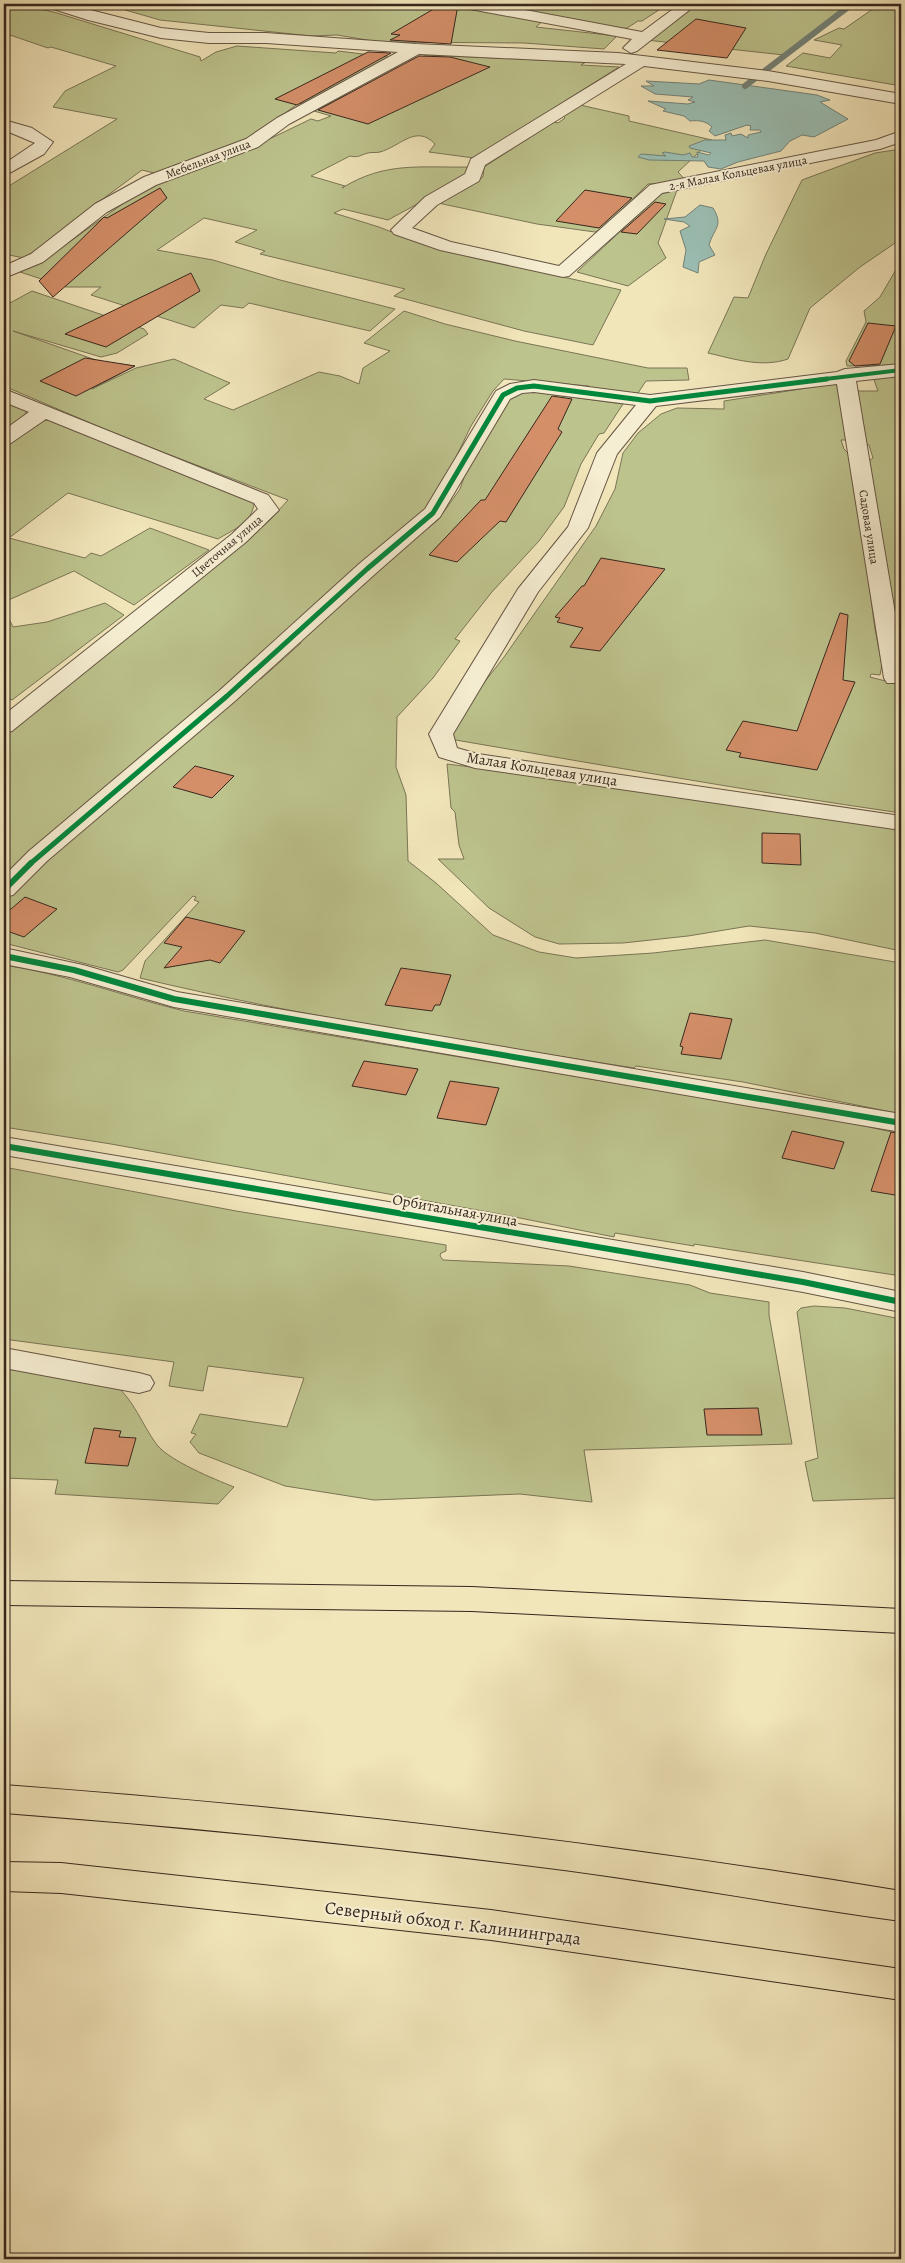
<svg xmlns="http://www.w3.org/2000/svg" width="905" height="2263" font-family="Alegreya,serif">
	<style>
		.green { fill: #bdc38d; stroke: #7a7556 }
		.water { fill: #9bbfb4; stroke: #738278 }
		.lines { fill: none; stroke-linecap: round; stroke-linejoin: round }
		.stream { stroke: #738278; stroke-width: 6 }
		.building { fill: #d48f69; stroke: #37271e }
		.minor-casing { stroke: #665645; stroke-width: 2 }
		.major-casing { stroke: #37271e; stroke-width: 2 }
		.highway-casing { stroke: #37271e; stroke-width: 2 }
		.minor { fill: #f6eed2; fill-rule: evenodd }
		.major { fill: #f1e5ba; fill-rule: evenodd }
		.highway { fill: #f1e5ba; fill-rule: evenodd }
		.cycleway-far2-casing { stroke: #f6eed2; stroke-width: 5.5 }
		.cycleway-far1-casing { stroke: #f6eed2; stroke-width: 8 }
		.cycleway-casing { stroke: #f6eed2; stroke-width: 9 }
		.cycleway-far2 { stroke: #00873e; stroke-width: 4 }
		.cycleway-far1 { stroke: #00873e; stroke-width: 5 }
		.cycleway { stroke: #00873e; stroke-width: 6 }
		.labels { text-anchor: middle; stroke-width: 4; stroke-linejoin: round; paint-order: stroke }
		.far-street-label { font-size: 12px; fill: #37271e; stroke: #f6eed2 }
		.street-label { font-size: 15px; fill: #37271e; stroke: #f6eed2 }
		.near-street-label { font-size: 18px; fill: #37271e; stroke: #f6eed2 }
	</style>
	<rect width="100%" height="100%" fill="#f1e5ba"/>
	<filter id="stains"><feTurbulence type="fractalNoise" baseFrequency=".004" numOctaves="4"/><feColorMatrix values="0 0 0 0 .2 0 0 0 0 .09 0 0 0 0 .02 0 0 0 .5 -.17"/></filter>
	<radialGradient id="worn" r=".72"><stop offset=".6" stop-color="#630" stop-opacity="0"/><stop offset="1" stop-color="#630" stop-opacity=".3"/></radialGradient>
	<path class="green" d="M111,4H459L545,19L536,27L617,36L604,49L524,43L379,42L337,35L311,36L160,20L108,5Z
		M491,4H668L642,21H638L627,28L620,29Z
		M699,4H856L784,55L646,40L678,14Z
		M880,4H901V86L786,66L803,53L830,58L842,45L814,40L839,28L844,29Z
		M19,8H36L57,13L200,57L201,61L216,52L237,46L336,53L338,51L396,58L305,105L299,103L245,142L224,147L158,174L142,170L96,204L69,230L24,258L4,254V189L117,119L53,107L65,91L116,66L51,47L48,48L4,33V11Z
		M426,55L586,62L581,65L619,67L474,158L429,152L435,144C416,124 401,146 380,152C376,153 372,152 368,153C360,155 359,158 350,156L311,176L345,186L342,188C386,161 420,168 469,167L465,178L388,220L343,209L334,213L379,227L417,242L461,254L621,290L593,345L524,331L394,296L405,289L260,254L265,251L235,242L257,230L204,218L157,250L213,260L280,280L395,309L370,331L249,303L243,308L221,305L194,328L91,295L101,287H66L20,272L35,261L47,258L128,200L173,176L224,154L232,157L311,119L318,121L331,116L314,111Z
		M580,105L629,116V121L712,140L678,172L687,182L648,184L602,229L595,232L537,224L438,203L483,177L484,167L554,122L558,123L565,118L563,116Z
		M901,149V239L860,267L810,308L788,359C762,368 734,359 708,353L734,297L748,298L766,254L802,180L875,153Z
		M677,190L658,243L666,258L628,286L577,272L660,194Z
		M901,261V365L847,366L846,361L866,322L864,311L880,297Z
		M32,291L144,329L148,334L117,353L101,357L13,331L113,366L120,364L135,366L92,389L136,368L174,359L230,383L204,399L233,410L319,372L340,376L359,384L363,368L390,351L364,343L404,311L445,324L515,341L648,368H687L689,380L646,381L636,396L588,388L589,386L504,379L493,391L471,426L434,503L264,654L4,876V733L233,552L270,520L288,500L123,437L4,386V301L10,303Z
		M901,374V664L866,463L873,458L869,445L863,444L857,391H878L873,377Z
		M839,383L848,440H841L844,449L852,457L875,629L882,665L880,675L871,674L870,677L901,685V813C748,791 596,764 444,738L445,733L504,657L596,526L615,489L623,453L638,433L661,414L677,408L724,409V401Z
		M527,391L623,404L604,433L599,434L581,464L564,507L539,541L491,593L455,639L460,641L433,678L397,717L396,767L406,795L408,861L436,883L493,935L539,952L576,958L653,953L765,940L901,963V1114L743,1082L636,1066L634,1068C468,1042 303,1017 140,978L145,961L199,902L194,900L196,897L193,896L123,970L118,972L4,943V902L44,862L256,678L261,679L301,643L298,641L382,566L438,520L460,489L471,457L509,397Z
		M4,398L27,408L25,416L4,431Z
		M53,419L254,502C253,523 234,529 218,539L68,493L9,538L85,558L91,553L101,556L150,528L209,550L134,605L74,571L4,602V444L38,422Z
		M105,603L124,615L12,700L4,696V609L13,627L47,622Z
		M447,764L584,781L901,828V951L815,933L749,926L688,936L623,943L559,944L535,937L489,908L438,859H464L459,845L455,812L451,808Z
		M4,965C65,974 123,996 184,1011L639,1087L766,1104L901,1134V1276L694,1244V1246L615,1233L614,1237L505,1215L111,1144L4,1127Z
		M4,1167L236,1211L446,1245V1251L441,1253L440,1256L443,1260L569,1266L690,1285L710,1293L769,1302V1315L792,1444L584,1450L592,1502L520,1494L374,1500L285,1486L199,1453L190,1442L196,1434L191,1433L200,1414L287,1427L304,1378L208,1366L203,1391L169,1386L174,1362L4,1339Z
		M814,1306L845,1308L901,1319V1498L813,1501L805,1462L818,1458L797,1312L801,1308Z
		M4,1362C30,1366 93,1368 113,1383C134,1399 142,1425 157,1445C170,1461 214,1479 234,1487L218,1504L55,1494L58,1480L4,1478Z"/>
	<path class="water" d="M709,80L817,95L830,100L820,102L848,119L814,137L802,135L790,141L781,151L738,162L721,169L708,167L704,161L649,160L638,157L641,154L666,156L662,153L665,152L683,155L690,153L692,157H698L697,152L709,155L711,153L690,148L689,146L705,140H726L725,135L731,133L732,136L741,134L748,138V135L761,132L760,130H750L751,126L747,125L715,136L709,131L712,127C706,121 699,120 690,121L684,116L663,111L666,109L648,101L688,104L695,102L688,100L693,97L655,94L641,86H654L646,81L699,84Z
		M700,205L713,208C724,226 714,228 709,245L715,255L699,262L698,273L683,267L686,250L680,231L690,226L684,222L664,219L685,217Z"/>
	<g class="lines">
		<path class="stream" d="M745,86L852,4"/>
	</g>
	<path class="building" d="M458,5L451,44L390,40L400,35L391,34L437,7L449,9Z
		M696,19L746,28L727,58L657,50Z
		M368,52L391,53L297,105L275,99Z
		M419,56L450,57L490,67L368,124L318,110Z
		M160,188L167,198L53,297L39,281L104,217L107,218Z
		M585,190L632,198L599,228L556,221Z
		M655,202L666,204L637,234L621,232Z
		M191,273L200,291L106,347L65,334Z
		M868,323L896,326L880,364L855,366L849,361Z
		M85,358L135,366L76,396L40,381Z
		M552,396L572,399L558,429L562,432L506,522L500,521L457,562L429,555L481,500H485Z
		M601,558L665,569L600,651L570,647L583,628L557,622L560,618L555,617L582,586H584Z
		M840,613L848,615L843,680L855,682L817,770L739,757L741,753L726,750L743,721L797,731Z
		M195,766L234,776L212,798L173,787Z
		M762,833L800,834L801,865L762,863Z
		M25,897L57,909L24,937L4,930V915Z
		M186,917L245,931L220,963L210,960L164,968L182,947L164,943Z
		M401,968L451,975L440,1005H435L432,1011L385,1005Z
		M690,1013L732,1019L721,1059L681,1054L683,1047L680,1046Z
		M364,1061L418,1069L406,1095L352,1086Z
		M450,1081L499,1088L486,1125L437,1118Z
		M792,1131L844,1142L834,1169L782,1158Z
		M891,1132L901,1134V1196L871,1191Z
		M758,1408L762,1435H707L704,1409Z
		M94,1428L121,1431L119,1437L136,1438L128,1466L85,1463Z"/>
	<g class="lines">
		<defs>
			<path id="minor" d="M4,4H13L10,7L4,9Z
				M45,4H67L161,28L209,33H266L416,44L618,53L768,71L901,94V104L768,81L644,66L485,165L479,181L437,205L412,228L451,242L559,266L650,185L876,140L901,131V142L880,149L662,193L569,276L563,277L440,250L394,234L391,230L425,197L465,174L471,159L626,64L419,54L289,124L258,147L156,185L107,212L43,262L4,278V266L31,254L95,204L144,177L246,139L277,118L398,52L266,43H209L161,38L88,20L47,7Z
				M462,4H493L642,32L680,4H697L637,51L631,53L623,48L632,39L470,9Z
				M4,120L32,128L53,142L44,154L4,176V164L35,143L4,130Z
				M901,364V376L856,381L901,649V683H887L884,678L837,384L656,406L617,454L588,528L538,592L453,734L457,748L478,754L901,816V830L475,768L439,757L429,734L518,589L568,527L597,453L636,405L534,392L522,393L510,399L440,517L375,574L235,701L47,861L13,895L4,897V876L29,851L219,691L359,564L425,509L496,391L510,384L534,380L650,395L837,372L845,369Z
				M4,389L268,495L279,510L246,542L12,731L4,733V715L232,534L258,509L254,503L46,419L11,443L4,445V430L29,412L4,402Z
				M4,948L83,965L177,992L901,1114V1132L174,1007L70,977L4,964Z
				M4,1137L803,1272L901,1292V1312L803,1292L4,1155Z
				M4,1348L139,1373L150,1376L154,1383L150,1390L139,1393L4,1368Z"/>
			<path id="major" d="M4,1581L472,1587L901,1609V1633L472,1611L4,1605Z"/>
			<path id="highway" d="M4,1785C304,1807 604,1842 901,1891V1921C789,1906 677,1885 564,1870C378,1846 191,1827 4,1813Z
				M4,1862L61,1863L491,1910L901,1969V2000L491,1940L61,1893L4,1891Z"/>
		</defs>
		<use href="#minor" class="minor-casing"/>
		<use href="#major" class="major-casing"/>
		<use href="#highway" class="highway-casing"/>
		<use href="#minor" class="minor"/>
		<use href="#major" class="major"/>
		<use href="#highway" class="highway"/>
		<defs>
			<path id="cycleway-far2" d="M817,380L901,370"/>
			<path id="cycleway-far1" d="M30,864L227,696L367,569L433,513L503,395L517,388L534,386L650,401L827,379"/>
			<path id="cycleway" d="M4,890L31,863
				M4,956L74,970L174,999L901,1123
				M4,1146L803,1282L901,1302"/>
		</defs>
		<use href="#cycleway-far2" class="cycleway-far2-casing"/>
		<use href="#cycleway-far1" class="cycleway-far1-casing"/>
		<use href="#cycleway" class="cycleway-casing"/>
		<use href="#cycleway-far2" class="cycleway-far2"/>
		<use href="#cycleway-far1" class="cycleway-far1"/>
		<use href="#cycleway" class="cycleway"/>
	</g>
	<g class="labels">
		<g class="far-street-label">
			<text transform="translate(208 159) rotate(-21)" y="4">Мебельная улица</text>
			<text transform="translate(738 173) rotate(-11)" y="4">2-я Малая Кольцевая улица</text>
			<text transform="translate(869 527) rotate(81)" y="4">Садовая улица</text>
			<text transform="translate(227 546) rotate(-40)" y="4">Цветочная улица</text>
		</g>
		<g class="street-label">
			<text transform="translate(542 769) rotate(9)" y="5">Малая Кольцевая улица</text>
			<text transform="translate(455 1210) rotate(10)" y="5">Орбитальная улица</text>
		</g>
		<g class="near-street-label">
			<text transform="translate(453 1923) rotate(7)" y="6">Северный обход г. Калининграда</text>
		</g>
	</g>
	<rect width="905" height="2263" fill="none" stroke="#f1e5ba" stroke-width="20"/>
	<rect x="5" y="5" width="895" height="2253" fill="none" stroke="#37271e" stroke-width="2.5"/>
	<rect x="10" y="10" width="885" height="2243" fill="none" stroke="#37271e"/>
	<rect width="100%" height="100%" filter="url(#stains)"/>
	<rect width="100%" height="100%" fill="url(#worn)"/>
</svg>
